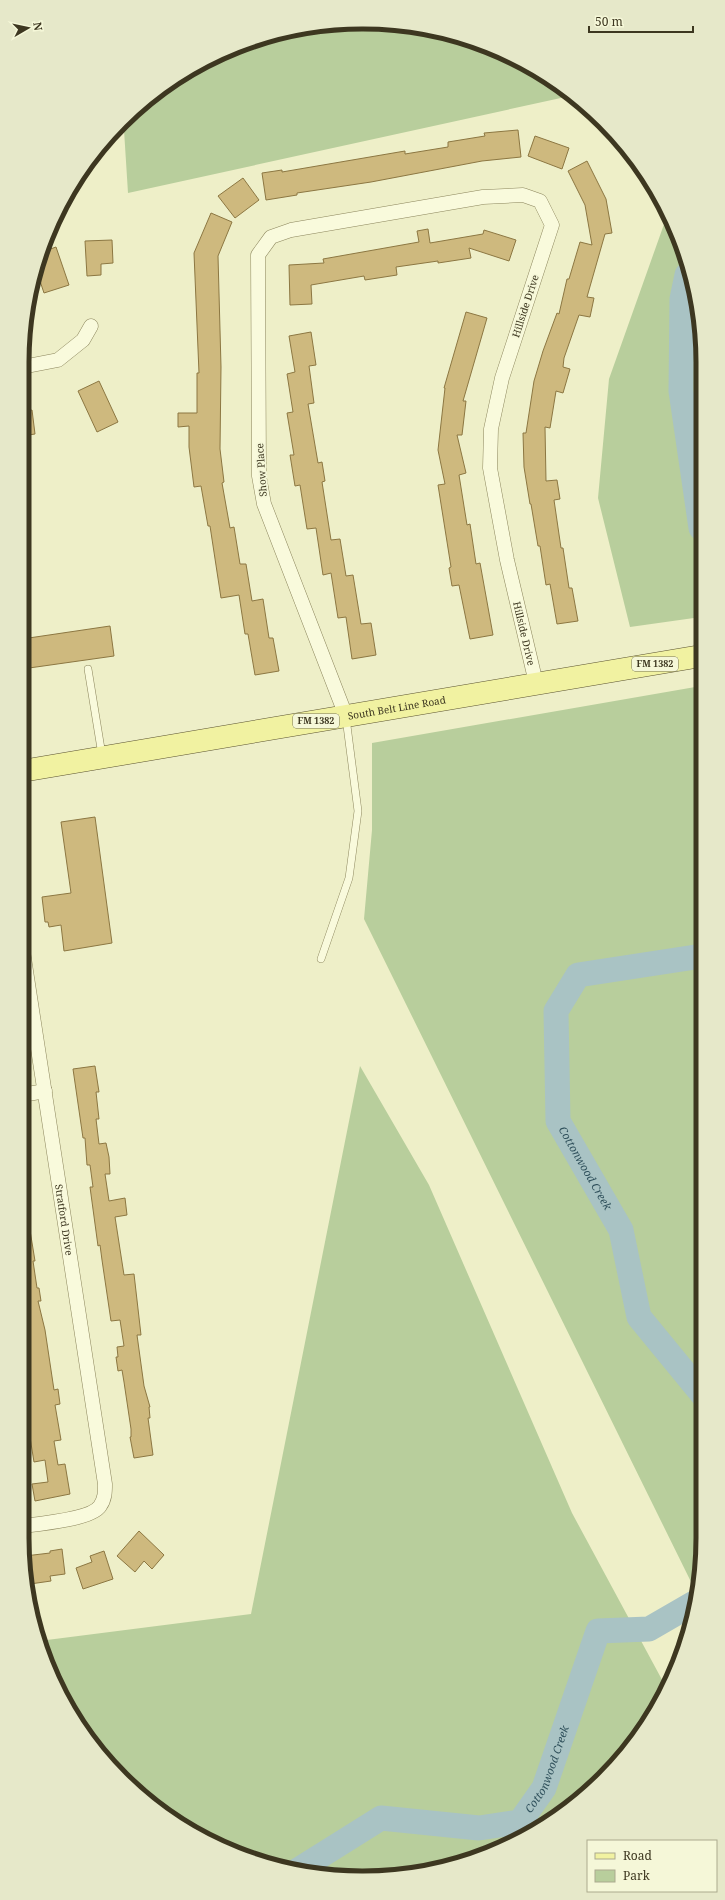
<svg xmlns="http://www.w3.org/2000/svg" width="725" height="1900" font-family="'Noto Serif',serif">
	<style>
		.green { fill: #b8ce9c }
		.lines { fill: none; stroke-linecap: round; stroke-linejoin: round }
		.river { stroke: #a9c3c4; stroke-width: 25 }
		.building { fill: #ceb97e; stroke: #8c7742 }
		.service-casing { stroke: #8c865d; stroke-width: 8 }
		.minor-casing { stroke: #8c865d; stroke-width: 15 }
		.primary-casing { stroke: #5a5231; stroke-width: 23 }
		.service { stroke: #f9fadc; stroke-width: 7 }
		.minor { stroke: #f9fadc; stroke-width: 14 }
		.primary { stroke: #f1f2a1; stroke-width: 22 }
		.labels { text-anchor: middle; stroke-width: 3.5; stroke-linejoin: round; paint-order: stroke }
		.shield { fill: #f5f7d8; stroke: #747157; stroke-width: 1 }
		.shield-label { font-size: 9px; font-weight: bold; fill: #3d3720 }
		.street-label { font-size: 10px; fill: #3d3720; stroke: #f5f7d8 }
		.water-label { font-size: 11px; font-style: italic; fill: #30515c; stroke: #f5f7d8 }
		.rim { fill: none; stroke: #3d3720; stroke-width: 5 }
	</style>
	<rect width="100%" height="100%" fill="#eeefc8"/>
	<path class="green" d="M385,23L451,34L551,79L570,96L128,193L124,130L115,131L138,106L192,68L253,40L318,25Z
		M668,213L700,318L701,617L630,627L598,498L609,379Z
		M701,686L703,1537L696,1592L364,919L372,830V743Z
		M360,1066L429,1185L572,1513L667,1689L633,1745L551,1821L493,1852L429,1871L318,1875L253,1860L192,1832L106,1762L68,1708L40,1647L39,1641L251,1614Z"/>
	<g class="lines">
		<g class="river">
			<path d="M687,275L682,299L681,391L701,528"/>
			<path id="s1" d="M702,956L578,975L556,1011L558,1121L621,1230L639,1317L703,1395"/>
			<path id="s2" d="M298,1870L381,1818L479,1828L520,1822L544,1788L598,1631L649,1629L694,1603"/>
		</g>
	</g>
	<path class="building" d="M518,130L521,157L482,161L371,182L297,193V195L266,200L262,173L282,170V172L405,151V154L448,147V142L485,136L484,133Z
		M535,136L569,148L562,169L528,156Z
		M587,161L606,199L612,233L605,234L587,297L594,298L590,317L579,315L564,358L563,367L570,369L563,393L556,391L550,428L545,427L546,481L557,480L560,499L554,500L561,548H563L569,588H572L578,621L557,624L550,584L546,585L540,546H538L531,504H530L524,467L523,433H526L534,381L543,351L557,313L559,314L567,279H569L580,242L592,245L585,205L568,171Z
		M243,178L259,200L235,218L218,196Z
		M211,213L232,222L218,256L221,367L220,449L224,482L222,483L230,528L234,527L240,564H246L252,601L263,599L269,638H273L279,671L255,675L248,634H245L239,595L221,598L210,526H208L201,486L194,487L189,447V426L178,427V413H197V373H199L194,253Z
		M428,229L430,243L483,234L484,230L516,240L509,261L469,248L471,258L438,263V261L396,267L397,275L365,280L364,276L311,285L312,304L290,305L289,265L324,263L323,259L419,242L417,231Z
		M112,240L113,263L101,264V275L87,276L85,241Z
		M56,247L69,285L44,293L36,269L42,252Z
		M466,312L487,318L463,401H466L462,435H457L466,473L459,475L467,525L470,524L476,564L480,563L493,635L470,639L459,585L452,586L449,568L451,567L438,485L445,484L438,450L445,388H444Z
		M311,332L316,365L309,366L314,403L308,404L318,463L322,462L325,481L322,482L331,540L340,539L346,576L353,575L361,624L371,623L376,655L352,659L346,617L338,618L331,573L323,575L316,528L307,529L300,485L295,486L290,455H294L287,413L293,412L287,374L295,372L289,336Z
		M99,381L118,422L97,432L78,391Z
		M32,410L35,434L22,436V412Z
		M110,626L114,656L22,669V639Z
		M95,817L112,943L64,951L61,925L49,927L48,922H45L42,897L71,893L61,822Z
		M95,1066L99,1092H96L99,1119H96L99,1144L106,1143L109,1157L110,1174H105L109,1201L125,1198L127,1215L115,1217L124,1275L134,1274L141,1335H137L144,1386L150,1407H149L150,1418H148L153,1455L134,1458L130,1437H131V1429L124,1382L122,1370L118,1371L116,1357H118L117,1347L124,1346L120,1320L111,1321L102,1260L100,1245L98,1246L90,1187H93L90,1165H87L85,1138H83L73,1069Z
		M22,1218H28L35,1261H33L37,1288H39L41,1301H38L45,1330L54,1390L58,1389L60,1404L55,1405L61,1440L54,1441L58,1465L65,1464L70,1494L35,1501L32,1484L48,1482L45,1460L34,1462L27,1419L22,1420V1401L29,1400L28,1394H30L26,1366L22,1367V1350L26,1349L22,1328Z
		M139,1531L164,1555L152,1569L144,1561L135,1572L117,1556Z
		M62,1549L65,1574L50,1576L51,1581L30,1584L25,1556L50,1553V1551Z
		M104,1551L113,1579L83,1589L76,1568L92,1562L90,1556Z"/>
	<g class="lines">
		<defs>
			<path id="service" d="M88,669L102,755
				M321,959L349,878L358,811L346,718"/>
			<g id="minor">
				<path d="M22,367L58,360L83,340L91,326"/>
				<path id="s3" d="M346,716L264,504L259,476L258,255L271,237L291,230L483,197L523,195L540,201L552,225L502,378L491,429L490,468L507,560L536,683"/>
				<path id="s4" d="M22,945L105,1484C105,1492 105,1499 100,1506C92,1519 39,1524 22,1526"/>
				<path d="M22,1095L45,1091"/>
			</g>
			<g id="primary">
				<path id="s5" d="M22,771L701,656"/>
			</g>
		</defs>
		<use href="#service" class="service-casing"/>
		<use href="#minor" class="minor-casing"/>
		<use href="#primary" class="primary-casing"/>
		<use href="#service" class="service"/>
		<use href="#minor" class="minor"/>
		<use href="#primary" class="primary"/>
	</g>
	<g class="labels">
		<g class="shield">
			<rect x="632" y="657" width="46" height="14" rx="3"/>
			<rect x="293" y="714" width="46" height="14" rx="3"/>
		</g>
		<g class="shield-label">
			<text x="655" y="667">FM 1382</text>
			<text x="316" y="724">FM 1382</text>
		</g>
		<g class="street-label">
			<text transform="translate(525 306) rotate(-72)" y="4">Hillside Drive</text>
			<text transform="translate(261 470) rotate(-94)" y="4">Show Place</text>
			<text dy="4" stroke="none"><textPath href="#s3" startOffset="1221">Hillside Drive</textPath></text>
			<text dy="4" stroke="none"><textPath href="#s5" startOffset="380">South Belt Line Road</textPath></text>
			<text dy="4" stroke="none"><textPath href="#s4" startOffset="278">Stratford Drive</textPath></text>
		</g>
		<g class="water-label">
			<text dy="4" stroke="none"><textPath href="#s1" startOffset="332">Cottonwood Creek</textPath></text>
			<text dy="4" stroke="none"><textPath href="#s2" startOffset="298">Cottonwood Creek</textPath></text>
		</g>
	</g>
	<path d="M0 0H725V1900H0ZM362 29H363A333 333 0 0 1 696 362V1538A333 333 0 0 1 363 1871H362A333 333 0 0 1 29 1538V362A333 333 0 0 1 362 29Z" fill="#e6e8c9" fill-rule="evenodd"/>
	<path class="rim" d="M362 29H363A333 333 0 0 1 696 362V1538A333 333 0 0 1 363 1871H362A333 333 0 0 1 29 1538V362A333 333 0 0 1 362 29Z"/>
	<rect x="587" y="1840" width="130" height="52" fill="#f5f7d8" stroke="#abaa8e"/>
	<rect x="595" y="1853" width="20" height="6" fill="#f1f2a1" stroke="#abaa8e"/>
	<text x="623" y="1860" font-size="12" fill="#3d3720">Road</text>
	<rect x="595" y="1870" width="20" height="12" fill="#b8ce9c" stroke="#abaa8e"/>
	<text x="623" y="1880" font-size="12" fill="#3d3720">Park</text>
	<g transform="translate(28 28) rotate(81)" stroke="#f5f7d8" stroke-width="3" paint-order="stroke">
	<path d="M0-3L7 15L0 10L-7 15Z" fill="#3d3720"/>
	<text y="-6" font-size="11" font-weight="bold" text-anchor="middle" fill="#3d3720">N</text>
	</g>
	<path d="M589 26v6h104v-6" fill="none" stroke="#3d3720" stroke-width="2"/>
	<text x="595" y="26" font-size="12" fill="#3d3720" stroke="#f5f7d8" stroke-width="3" paint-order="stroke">50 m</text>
</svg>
